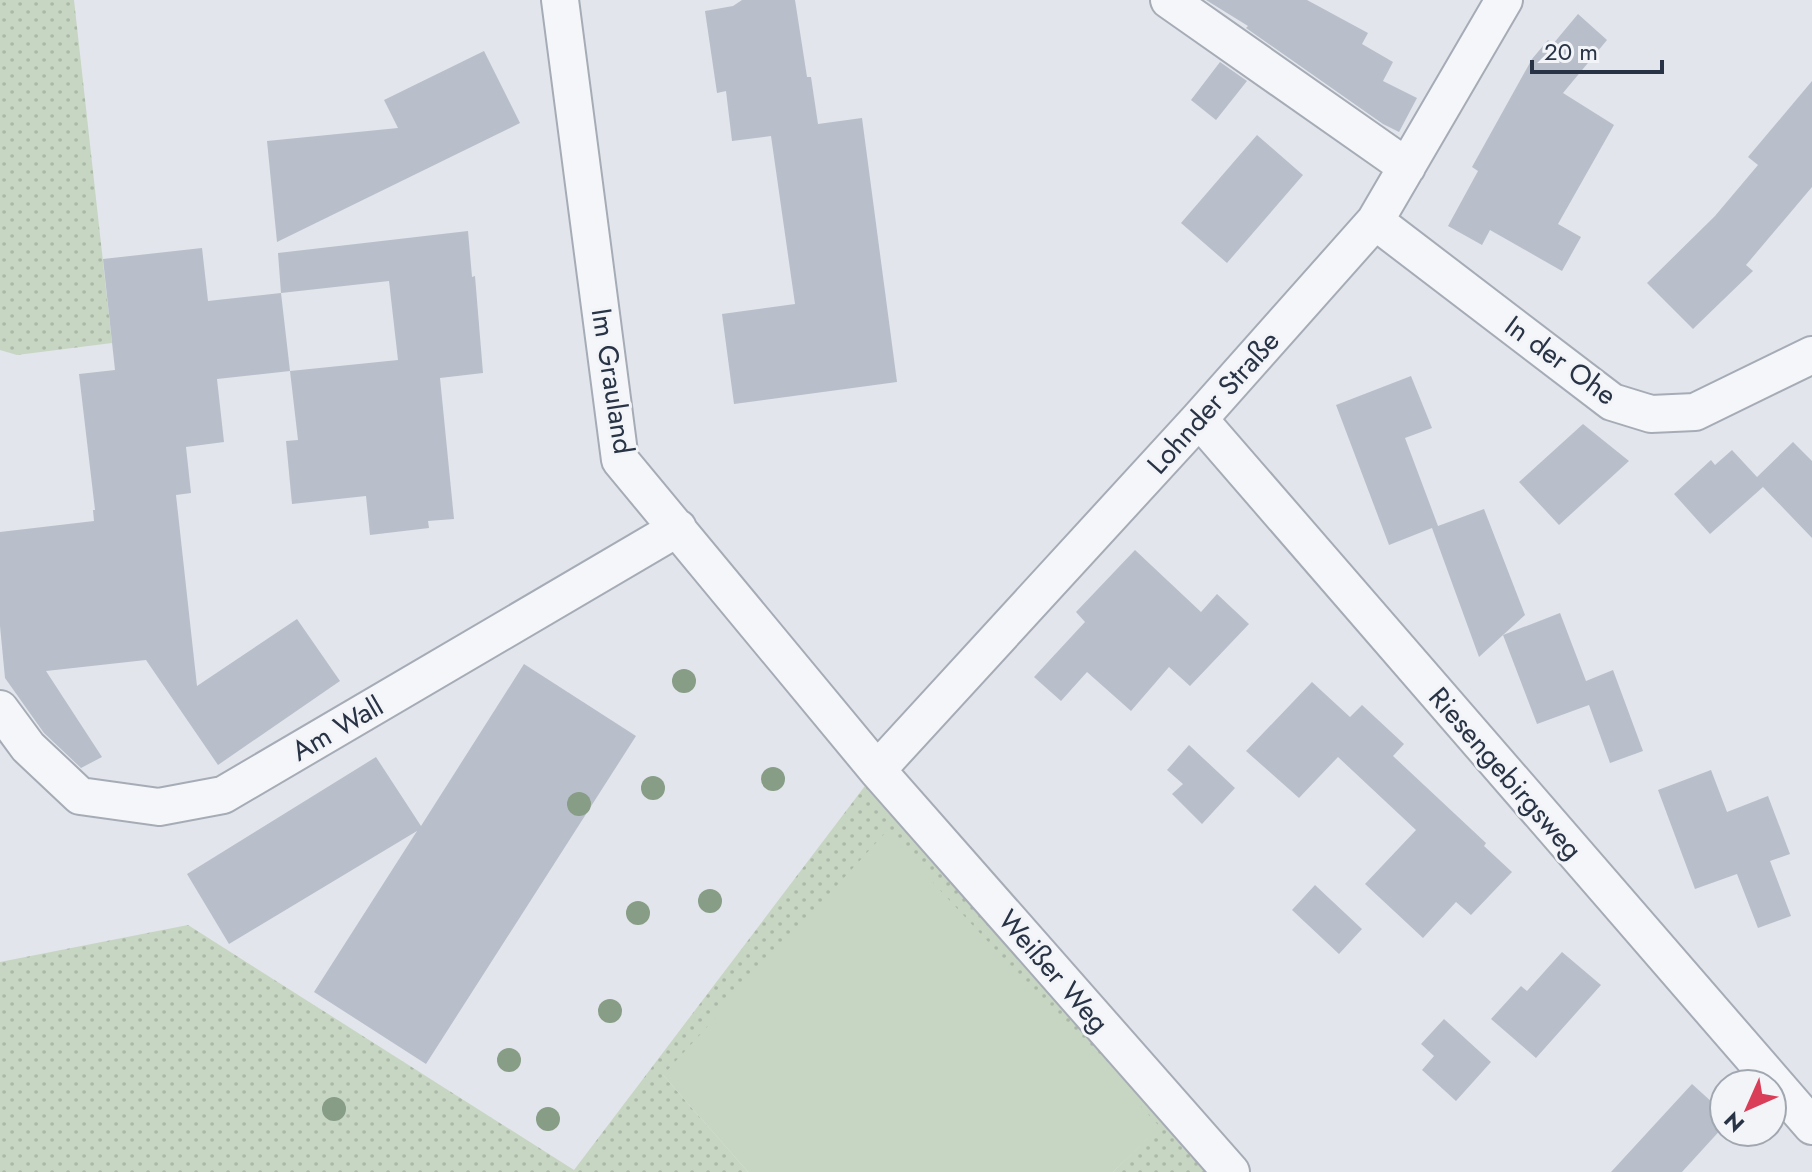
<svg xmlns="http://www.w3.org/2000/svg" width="1812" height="1172" font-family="Jost,sans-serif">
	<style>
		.grass { fill: url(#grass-dots) }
		.pitch { fill: #c7d6c2 }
		.building { fill: #b8bfca }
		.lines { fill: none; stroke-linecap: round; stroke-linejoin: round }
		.minor-casing { stroke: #a6acb6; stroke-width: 40 }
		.minor { stroke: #f5f6f9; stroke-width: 36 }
		.tree { fill: #879d86 }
		.labels { text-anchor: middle; stroke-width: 6; stroke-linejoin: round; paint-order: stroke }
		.street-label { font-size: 28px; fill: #283345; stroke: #f2f4f8 }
	</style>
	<defs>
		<pattern id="grass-dots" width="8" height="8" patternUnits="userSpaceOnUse" patternTransform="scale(2)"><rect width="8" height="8" fill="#c7d6c2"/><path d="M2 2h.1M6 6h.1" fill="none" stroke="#abb8a8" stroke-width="1.8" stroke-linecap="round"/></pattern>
	</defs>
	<rect width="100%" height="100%" fill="#e2e5eb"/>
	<path class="grass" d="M0,0H74L112,343L17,355L0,350Z
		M877,770L1231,1172H1113L1159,1127L663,1075L748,1172H0V962L188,925L574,1170Z"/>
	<path class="pitch" d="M886,832L1160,1127L1113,1172H748L663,1075Z"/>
	<path class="building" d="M742,0H795L807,77H811L818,124L862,118L897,382L734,404L722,314L795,304L771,136L732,141L726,91L717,93L705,11L733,6Z
		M1206,0H1307L1368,33L1362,44L1393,62L1383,81L1417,98L1399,132L1383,124L1246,28L1248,26Z
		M1578,14L1607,40L1563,93L1614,125L1558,224L1581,237L1562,271L1490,230L1482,245L1448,226L1478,171L1472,167L1532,59L1548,40L1553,44Z
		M484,51L520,123L277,242L267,141L398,128L384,100Z
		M1220,62L1247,81L1216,120L1191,100Z
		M1812,81V187L1746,265L1753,271L1693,329L1647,283L1715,216L1758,165L1748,157Z
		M1257,135L1303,175L1227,263L1181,223Z
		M468,231L472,277L475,276L483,373L440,378L454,519L428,521L429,528L370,535L366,496L292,504L286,441L298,440L290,371L398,360L389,281L281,293L278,253Z
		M202,248L208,301L281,293L290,371L217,379L224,442L186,447L191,493L176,495L197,686L297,619L340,681L218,765L146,660L46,671L102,757L81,768L44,733L5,678L0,626V532L94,521L93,510H95L79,374L115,370L103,259Z
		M1411,376L1432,428L1405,438L1438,526L1484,509L1525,615L1503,635L1560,613L1586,681L1613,670L1643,751L1610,763L1589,705L1537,724L1503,635L1479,657L1432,528L1389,545L1336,405Z
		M1583,424L1629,461L1559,525L1519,482Z
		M1793,442L1812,461V538L1763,487L1710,534L1674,494L1711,460L1715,465L1732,450L1757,477Z
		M1135,550L1201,612L1217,594L1249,624L1190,686L1169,667L1131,711L1087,672L1061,701L1034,677L1085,622L1076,612Z
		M524,664L636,736L426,1064L314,992L417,831L229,944L187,874L376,757L421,826Z
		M1312,682L1350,717L1362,705L1404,744L1393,756L1486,843L1484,846L1512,872L1471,915L1456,902L1423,938L1365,884L1416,830L1338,757L1299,798L1246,751Z
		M1189,745L1235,788L1202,824L1172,794L1183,784L1167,770Z
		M1711,770L1727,812L1768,796L1790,854L1770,861L1791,916L1758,928L1737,874L1695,889L1658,790Z
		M1315,885L1362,929L1339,954L1292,910Z
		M1562,952L1601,985L1536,1058L1491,1019L1521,986L1527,991Z
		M1444,1019L1491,1062L1456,1101L1422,1070L1434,1056L1421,1044Z
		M1692,1084L1724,1113V1126L1682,1172H1611Z"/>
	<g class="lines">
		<defs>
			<path id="minor" d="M560,0L620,460L877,770L1231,1172
				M1169,0L1407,167
				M1375,221L1612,402L1651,414L1695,412L1812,355
				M1199,419L1812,1126
				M0,709L28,747L80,796L159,807L223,795L678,528
				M877,770L1199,419L1375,221L1504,0"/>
		</defs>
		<use href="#minor" class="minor-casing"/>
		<use href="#minor" class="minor"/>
	</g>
	<g class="tree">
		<circle cx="684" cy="681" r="12"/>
		<circle cx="773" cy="779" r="12"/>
		<circle cx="653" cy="788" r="12"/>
		<circle cx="579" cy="804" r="12"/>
		<circle cx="710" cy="901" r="12"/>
		<circle cx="638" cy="913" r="12"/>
		<circle cx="610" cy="1011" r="12"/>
		<circle cx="509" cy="1060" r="12"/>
		<circle cx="334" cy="1109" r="12"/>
		<circle cx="548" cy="1119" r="12"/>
	</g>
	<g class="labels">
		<g class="street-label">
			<text transform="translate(1561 360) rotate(36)" y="10">In der Ohe</text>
			<text transform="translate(613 381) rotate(81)" y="10">Im Grauland</text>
			<text transform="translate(1213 402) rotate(-48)" y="10">Lohnder Straße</text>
			<text transform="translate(337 728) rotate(-30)" y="10">Am Wall</text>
			<text transform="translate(1506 773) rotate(49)" y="10">Riesengebirgsweg</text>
			<text transform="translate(1054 971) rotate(49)" y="10">Weißer Weg</text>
		</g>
	</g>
	<g transform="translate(1748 1108) rotate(225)"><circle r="38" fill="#f2f4f8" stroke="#a1a7b0" stroke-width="2"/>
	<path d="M0-6L14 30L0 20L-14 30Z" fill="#d93d57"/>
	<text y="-12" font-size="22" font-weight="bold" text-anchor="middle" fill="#283345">N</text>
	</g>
	<path d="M1532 60v12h130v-12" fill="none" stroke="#283345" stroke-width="4"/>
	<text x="1544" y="60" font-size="24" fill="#283345" stroke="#f2f4f8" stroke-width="6" paint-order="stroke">20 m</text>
</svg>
